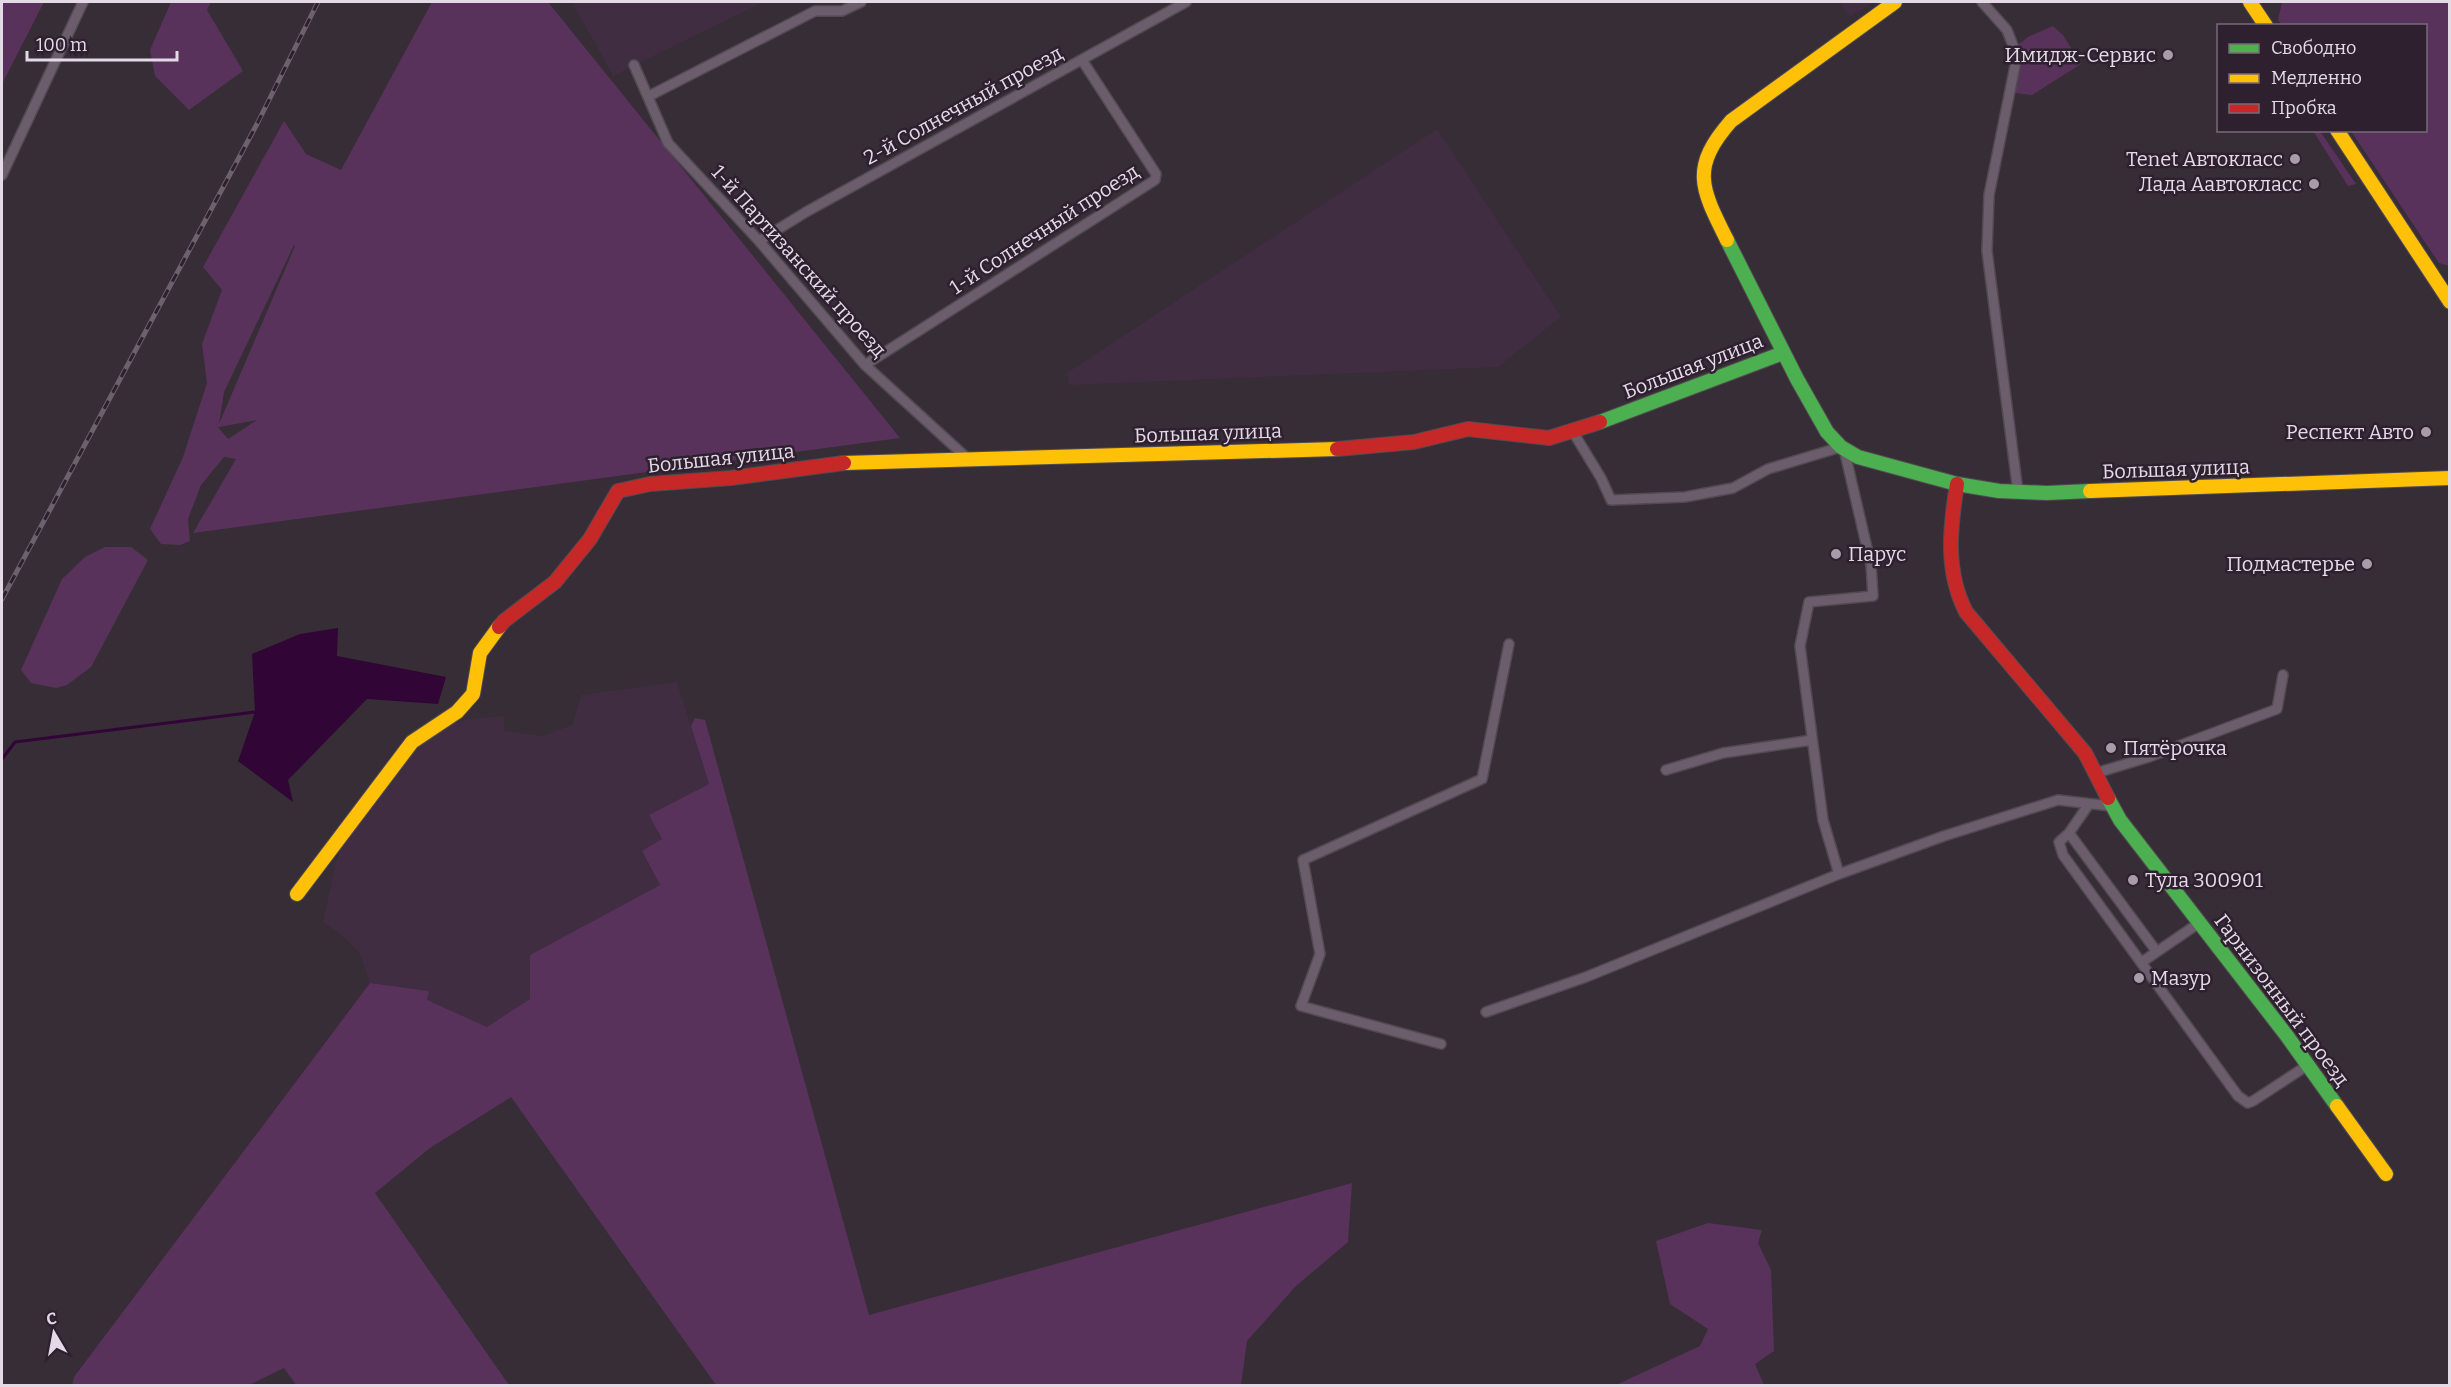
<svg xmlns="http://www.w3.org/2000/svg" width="2451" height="1387" font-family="Bitter,serif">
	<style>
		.built { fill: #402d41 }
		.green { fill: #59325c; fill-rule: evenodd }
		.water { fill: #310536 }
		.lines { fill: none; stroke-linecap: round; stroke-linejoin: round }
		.stream { stroke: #310536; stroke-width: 3 }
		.street-casing { stroke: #514a51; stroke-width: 12 }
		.fast-casing { stroke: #514a51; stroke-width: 16 }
		.slow-casing { stroke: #514a51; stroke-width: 16 }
		.jam-casing { stroke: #514a51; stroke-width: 16 }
		.street { stroke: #6b5d6c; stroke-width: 9 }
		.fast { stroke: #4caf50; stroke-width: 14 }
		.slow { stroke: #ffc107; stroke-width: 14 }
		.jam { stroke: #c62828; stroke-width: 14 }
		.rail-casing { stroke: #6c626d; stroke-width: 5 }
		.rail { stroke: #2f2030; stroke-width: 3; stroke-dasharray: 9; stroke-linecap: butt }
		.poi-dot { fill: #a79da8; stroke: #2f2030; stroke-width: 2 }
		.labels { text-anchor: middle; stroke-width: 5; stroke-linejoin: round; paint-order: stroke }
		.poi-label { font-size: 20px; fill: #e4dae5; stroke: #2f2030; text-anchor: end }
		.street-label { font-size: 20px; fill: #e4dae5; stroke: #2f2030 }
	</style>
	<rect width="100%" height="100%" fill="#362d36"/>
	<path class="built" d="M572,2H763L613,76Z
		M1840,2H1873L1850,17Z
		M1437,129L1561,317L1498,367L1069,385L1067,373Z
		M677,682L709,784L649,815L662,839L642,852L660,885L530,955V999L487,1027L427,1000L429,991L370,983L359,952L343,936L323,922L335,865L345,834L424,738L443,727L469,719L504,716V731L542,736L572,725L581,695Z"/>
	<path class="green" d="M2,2H44L2,84Z
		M171,2H211L207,10L243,71L189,110L155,76L150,50Z
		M432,2H548L900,438L193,533L236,459L224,457L201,485L188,519L190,541L180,545L161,544L150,529L183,457L207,383L202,344L222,290L203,267L284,121L306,154L341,170ZM294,245L295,246L219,424L224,392ZM257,420L228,439L218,427H219Z
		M2282,2H2449V266L2439,263L2351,131L2426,130V26L2282,25L2278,20Z
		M2053,26L2063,35L2081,64L2032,95L2015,93L2020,57L2019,44L2028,37Z
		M2313,131H2320L2356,184L2348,186Z
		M105,547H131L148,560L91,667L67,685L56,688L31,683L21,670L62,579L85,557Z
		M695,718L705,720L869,1315L1352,1183L1348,1242L1296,1286L1247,1341L1241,1385H716L511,1097L430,1148L375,1193L509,1385H296L284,1368L249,1385H72L74,1377L370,983L429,991L427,1000L487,1027L530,999V955L660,885L642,851L662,839L649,815L709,784L691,726Z
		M1708,1223L1762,1230L1758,1243L1771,1270L1774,1351L1755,1364L1764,1385H1616L1700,1346L1708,1329L1670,1304L1656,1241Z"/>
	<path class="water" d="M338,628L337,656L446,677L438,704L367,699L288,780L293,802L238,761L255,712L252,654L300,634Z"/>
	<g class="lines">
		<path class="stream" d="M2,759L15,742L255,712"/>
		<defs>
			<path id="street" d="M1982,2L2007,30L2017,56L1989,195L1987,251L2018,492
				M634,65L668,143L759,241L865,365L968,459
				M649,96L815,11H842L861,2
				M2,175L83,2
				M759,241L806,212L1186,2
				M865,365L1155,180L1156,174L1082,60
				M1573,432L1601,478L1611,500L1685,497L1733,488L1768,469L1841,447
				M1666,770L1723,753L1812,740
				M2096,773L2149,757L2277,709L2283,675
				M2089,804L2069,833L2059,842L2063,855L2238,1096L2248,1103L2253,1101L2308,1065
				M2069,833L2157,952
				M1839,874L1823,820L1800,646L1809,602L1873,596L1871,565L1844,449
				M2142,962L2199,923
				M1486,1012L1586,977L1839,874L1944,836L2058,800L2111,806
				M1441,1044L1301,1006L1320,954L1303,860L1482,779L1509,644"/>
			<path id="fast" d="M1727,240L1797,379L1827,432L1841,447L1858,457L1957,484L1999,491L2047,493L2090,491
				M1600,422L1783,353
				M2108,798L2120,820L2287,1036L2337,1106"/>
			<path id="slow" d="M2250,2L2266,26
				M2337,130L2450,302
				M1727,240C1701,188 1690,168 1731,121L1895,2
				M844,463L1337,449
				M2090,491L2450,478
				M297,894L412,742L457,712L473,694L480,653L499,627
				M2337,1106L2386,1174"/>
			<path id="jam" d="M1337,449L1414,442L1468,429L1549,438L1600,422
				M1957,484C1950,528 1945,571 1966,612L2085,753L2108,798
				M499,627L504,621L555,582L590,539L618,491L650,484L731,478L844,463"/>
		</defs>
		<use href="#street" class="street-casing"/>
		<use href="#fast" class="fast-casing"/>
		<use href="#slow" class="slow-casing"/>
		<use href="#jam" class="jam-casing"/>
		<use href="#street" class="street"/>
		<use href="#fast" class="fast"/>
		<use href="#slow" class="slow"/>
		<use href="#jam" class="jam"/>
		<defs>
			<path id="rail" d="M2,599L257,124L318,2"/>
		</defs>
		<use href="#rail" class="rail-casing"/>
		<use href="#rail" class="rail"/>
	</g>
	<g class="poi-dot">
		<circle cx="2168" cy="55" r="6"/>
		<circle cx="2295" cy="159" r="6"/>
		<circle cx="2314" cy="184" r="6"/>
		<circle cx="2426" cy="432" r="6"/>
		<circle cx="1836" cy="554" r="6"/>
		<circle cx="2367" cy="564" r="6"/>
		<circle cx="2111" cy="748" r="6"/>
		<circle cx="2133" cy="880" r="6"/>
		<circle cx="2139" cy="978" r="6"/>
	</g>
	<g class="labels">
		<g class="poi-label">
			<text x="2156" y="62">Имидж-Сервис</text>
			<text x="2283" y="166">Tenet Автокласс</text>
			<text x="2302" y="191">Лада Аавтокласс</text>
			<text x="2414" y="439">Респект Авто</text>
			<text x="1848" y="561" text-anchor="start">Парус</text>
			<text x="2355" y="571">Подмастерье</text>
			<text x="2123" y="755" text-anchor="start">Пятёрочка</text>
			<text x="2145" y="887" text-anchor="start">Тула 300901</text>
			<text x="2151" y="985" text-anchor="start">Мазур</text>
		</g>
		<g class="street-label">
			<text transform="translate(963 105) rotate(-29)" y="7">2-й Солнечный проезд</text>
			<text transform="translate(1044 229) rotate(-33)" y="7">1-й Солнечный проезд</text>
			<text transform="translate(799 261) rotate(48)" y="7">1-й Партизанский проезд</text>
			<text transform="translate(1693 366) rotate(-21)" y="7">Большая улица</text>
			<text transform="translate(1208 433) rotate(-2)" y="7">Большая улица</text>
			<text transform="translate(721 458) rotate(-6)" y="7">Большая улица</text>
			<text transform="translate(2176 469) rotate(-2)" y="7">Большая улица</text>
			<text transform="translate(2282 1000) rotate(53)" y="7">Гарнизонный проезд</text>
		</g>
	</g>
	<rect width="2451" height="1387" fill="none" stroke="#e4dae5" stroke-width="6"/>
	<rect x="2217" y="24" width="210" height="108" fill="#2f2030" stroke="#776a78" stroke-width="1.5"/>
	<rect x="2229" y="44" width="30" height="9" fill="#4caf50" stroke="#776a78" stroke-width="1.5"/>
	<text x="2271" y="54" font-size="18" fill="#e4dae5">Свободно</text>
	<rect x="2229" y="74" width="30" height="9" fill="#ffc107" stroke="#776a78" stroke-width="1.5"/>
	<text x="2271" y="84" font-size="18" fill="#e4dae5">Медленно</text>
	<rect x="2229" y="104" width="30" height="9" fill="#c62828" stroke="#776a78" stroke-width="1.5"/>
	<text x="2271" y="114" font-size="18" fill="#e4dae5">Пробка</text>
	<g transform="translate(54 1333) rotate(350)" stroke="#2f2030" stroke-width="4.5" paint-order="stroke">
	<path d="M0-4.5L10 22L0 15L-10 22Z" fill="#e4dae5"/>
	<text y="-9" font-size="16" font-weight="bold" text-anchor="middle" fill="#e4dae5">С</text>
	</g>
	<path d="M27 51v9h150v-9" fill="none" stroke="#e4dae5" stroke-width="3"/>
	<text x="36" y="51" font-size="18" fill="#e4dae5" stroke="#2f2030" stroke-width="4.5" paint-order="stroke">100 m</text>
</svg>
